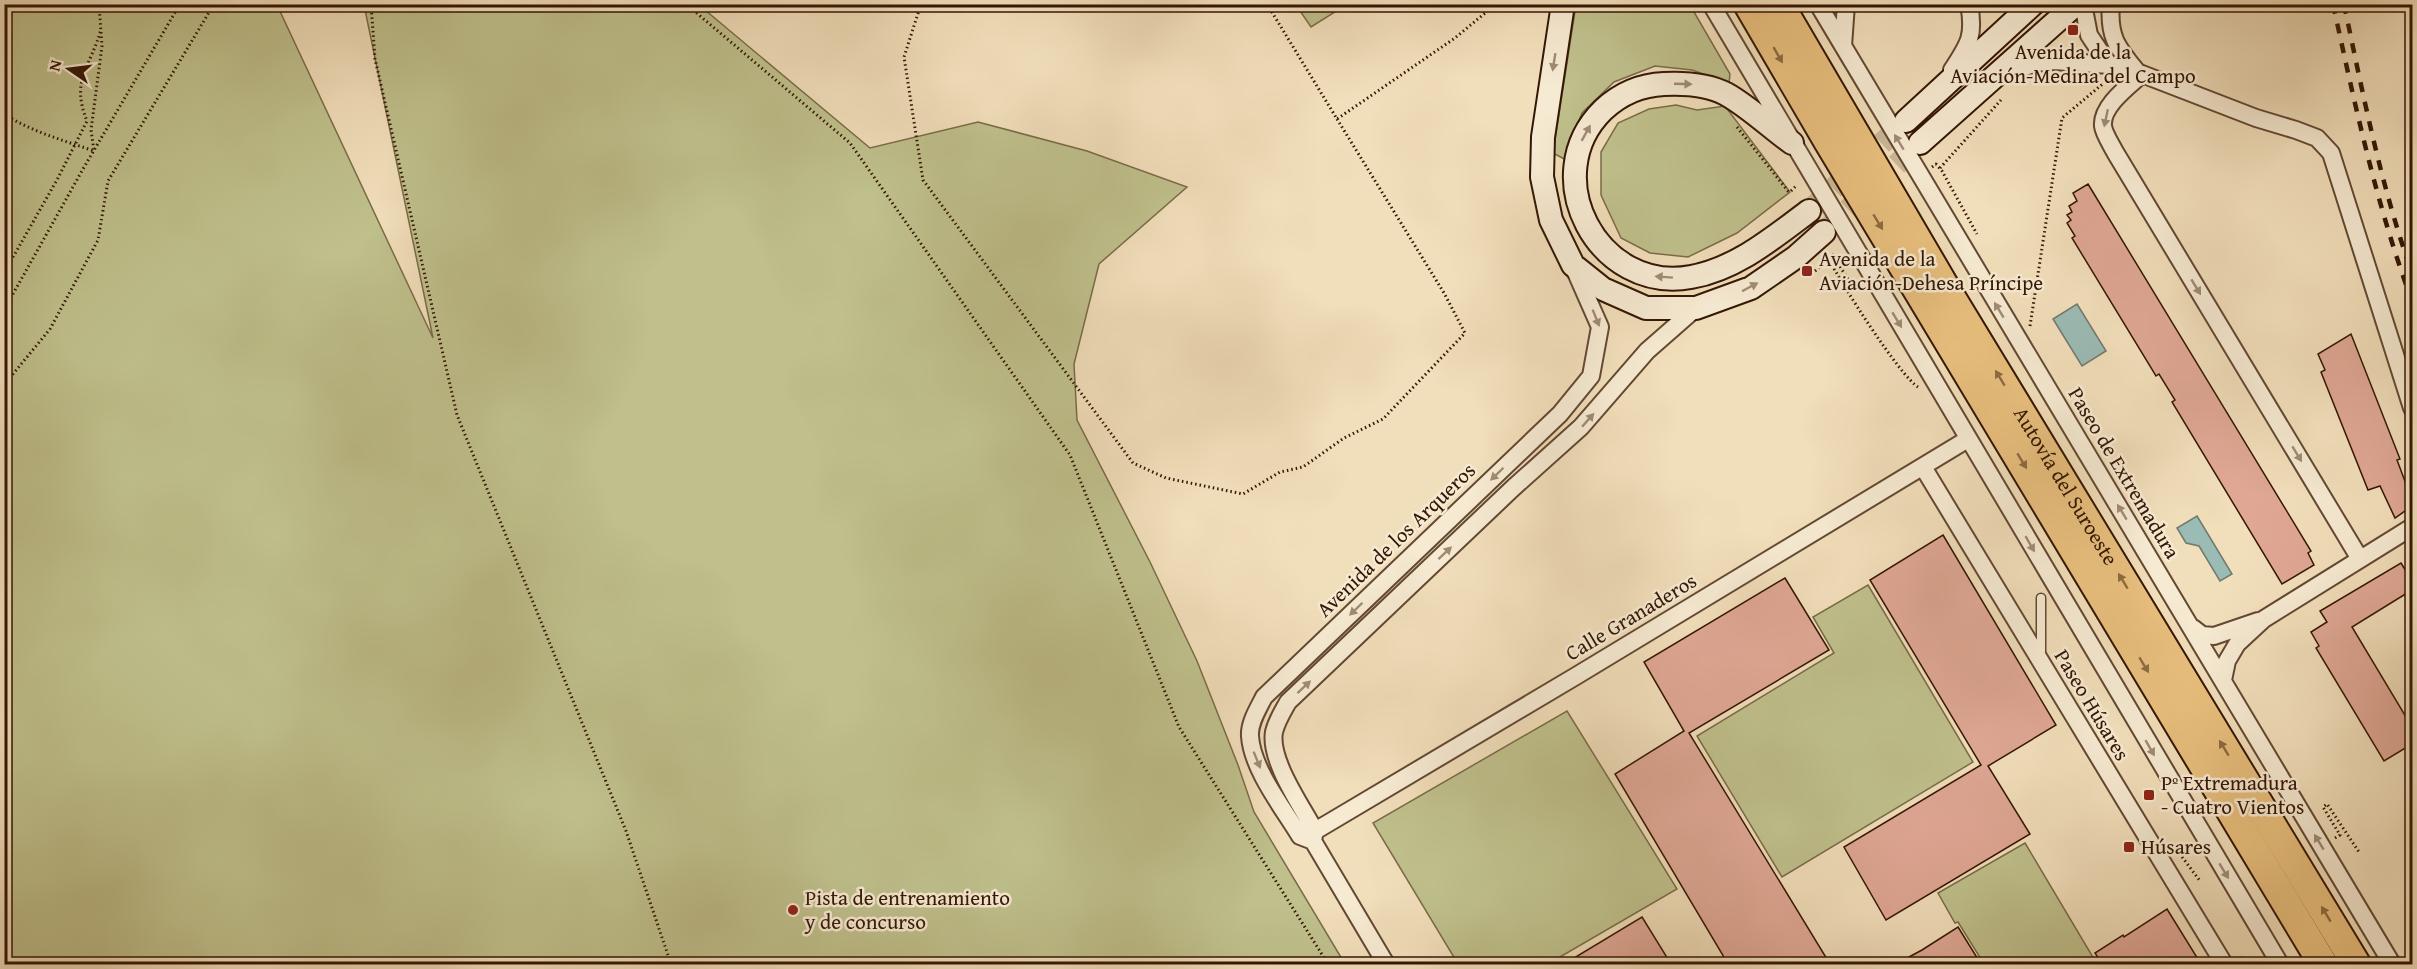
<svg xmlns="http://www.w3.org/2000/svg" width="2417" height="969" font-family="'Gentium Book Plus',serif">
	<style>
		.green { fill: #bfc08c; stroke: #7a6b48; stroke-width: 1.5 }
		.water { fill: #9bbbb5; stroke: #72796e; stroke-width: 1.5 }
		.building { fill: #dfa794; stroke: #341604; stroke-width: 1.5 }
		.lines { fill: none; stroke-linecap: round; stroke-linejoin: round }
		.secondary-tunnel { stroke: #cbb696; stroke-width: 22; stroke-dasharray: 22 11; stroke-linecap: butt }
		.lane-casing { stroke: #634832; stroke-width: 11 }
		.street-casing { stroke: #634832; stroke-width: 20 }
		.secondary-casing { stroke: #341604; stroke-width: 26 }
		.highway-casing { stroke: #341604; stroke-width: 32 }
		.path { stroke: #341604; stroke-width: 3; stroke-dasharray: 1.5 3; stroke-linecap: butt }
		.lane { stroke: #f6ead2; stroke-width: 8 }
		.street { stroke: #f6ead2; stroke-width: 16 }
		.secondary { stroke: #f6ead2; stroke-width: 22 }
		.highway { stroke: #e8bf7d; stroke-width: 28 }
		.rail { stroke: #341604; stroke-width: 4.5; stroke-dasharray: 10 10; stroke-linecap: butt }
		.oneway { fill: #8e6a40 }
		.oneway2 { fill: #9f8b75 }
		.poi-dot { fill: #8f2418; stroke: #f6ead2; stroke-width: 2 }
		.labels { text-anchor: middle; stroke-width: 5; stroke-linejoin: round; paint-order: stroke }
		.poi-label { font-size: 21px; fill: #341604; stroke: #f6ead2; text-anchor: start }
		.street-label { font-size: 21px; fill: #341604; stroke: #f6ead2 }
	</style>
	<rect width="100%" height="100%" fill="#f1deba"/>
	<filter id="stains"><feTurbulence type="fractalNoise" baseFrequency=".00333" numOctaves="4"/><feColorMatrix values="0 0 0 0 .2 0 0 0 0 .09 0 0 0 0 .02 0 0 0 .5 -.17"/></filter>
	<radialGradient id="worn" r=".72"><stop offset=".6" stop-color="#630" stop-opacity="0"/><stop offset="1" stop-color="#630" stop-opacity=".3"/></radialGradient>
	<path class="green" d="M5,4L277,5L433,338L364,5H699L870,148L978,122L1087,151L1187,187L1099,264L1074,364L1077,420L1150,562L1197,661L1238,765L1254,812L1345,964H5Z
		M1296,5H1346L1311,27Z
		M1576,5H1690L1730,74L1729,83L1692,70L1655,66L1614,82L1582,113L1564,159L1553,153Z
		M1676,105L1697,110L1725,106L1790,192L1737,233L1688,257L1650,253L1621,238L1601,195V152L1618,123L1649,109Z
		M1868,585L1973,762L1782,877L1697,736L1834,653L1813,617Z
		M1567,711L1677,889L1548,964H1458L1373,823Z
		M2025,843L2097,964H1984L1958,922L1955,923L1938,893Z"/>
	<path class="water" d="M2077,304L2106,351L2082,366L2053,319Z
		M2197,516L2232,574L2220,581L2199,546L2186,543L2177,528Z"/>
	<path class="building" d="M2088,184L2311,551L2308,553L2314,565L2282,584L2172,402L2175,400L2159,374L2156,376L2072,238L2075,236L2067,223L2071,220L2067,215L2072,212L2069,206L2077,201L2073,193Z
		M2351,334L2400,459L2397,460L2412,500V506L2395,518L2380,486L2368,490L2321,372L2325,370L2318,354Z
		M1943,535L2056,725L1988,766L2030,834L1886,920L1844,847L1981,765L1870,580Z
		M2401,563L2412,581V590L2352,627L2412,727V744L2384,761L2316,648L2319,646L2311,632L2327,622L2320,611Z
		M1785,578L1829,650L1689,733L1830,964H1728L1615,774L1684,731L1644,662Z
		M2167,909L2201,964H2102L2095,953L2123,935L2124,937Z
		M1642,917L1671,964H1564Z
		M1958,927L1981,964H1896L1922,950Z"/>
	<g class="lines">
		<path class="secondary-tunnel" d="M1809,211L1906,121
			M1824,232L1920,143"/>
		<defs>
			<path id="lane" d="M2041,655V598"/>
			<path id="street" d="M1711,4L2280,964
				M1818,4L2392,964
				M2083,4L2089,35L2109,65
				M2111,4C2108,38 2118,48 2138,73
				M1843,46L1846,4
				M1952,70C1969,44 1975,36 1969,4
				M2142,74C2129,86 2101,106 2103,126C2104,134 2111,144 2115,152L2360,559
				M2001,75L2036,63L2054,61L2109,65L2142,74L2256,118L2296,130L2317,138L2331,153L2412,408
				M1923,467L2224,964
				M2193,628L2202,635L2214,636L2258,621
				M2223,680L2227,661L2237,644L2264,619L2412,527
				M1315,831L1576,676L1968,439
				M1313,840L1315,831C1301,805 1269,760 1274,732C1277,720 1283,711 1288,702L1513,488L1581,427L1647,351L1696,308
				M1386,964L1313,841L1300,836C1283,808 1252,769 1250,736C1249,723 1258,709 1264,697L1560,414L1591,376L1600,327L1574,268"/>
			<path id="secondary" d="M1563,4L1543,137L1542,177L1551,220L1573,265L1603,289L1646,308H1696L1751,288L1796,257L1824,232
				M1906,121L2033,4
				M1792,143C1771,128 1748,106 1726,94C1707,84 1685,83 1664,84C1640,85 1620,94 1603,110C1536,176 1598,294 1691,277C1736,269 1773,238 1809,211
				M1920,143L2076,4"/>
			<g id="highway">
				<path d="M1748,4L1828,141L2323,964"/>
				<path id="s1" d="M1779,4L1949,294L2356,964"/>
			</g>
		</defs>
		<use href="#lane" class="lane-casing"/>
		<use href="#street" class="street-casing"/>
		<use href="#secondary" class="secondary-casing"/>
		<use href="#highway" class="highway-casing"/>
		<path class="path" d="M371,4L375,59L457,415L626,831L671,964
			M686,4L850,143L1070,455L1179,727L1328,964
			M921,4L904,57L923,180L1133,463L1166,478L1243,494L1280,472L1303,467L1344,438L1383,419L1465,333L1444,293L1337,119
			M1267,4L1337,119L1455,38L1496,4
			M4,114C32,132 63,140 94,151L91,130L102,46L99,4
			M1737,127L1788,191L1790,192L1796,186
			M1932,167L1936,164L1942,171L1977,234
			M1940,168L2001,100
			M1834,254L1829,259C1840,282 1900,376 1918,387
			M1833,255L1852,286L1857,284
			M1815,271L1829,259
			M4,273L58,178L87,121C70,79 91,67 101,29
			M4,310L83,169L180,4
			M2030,326L2062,118L2105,82
			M4,385L50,329L98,240L108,181L214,4
			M2335,838L2340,835L2323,807L2327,804L2359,852
			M2174,846L2200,881
			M2241,957L2245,964"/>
		<use href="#lane" class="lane"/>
		<use href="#street" class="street"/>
		<use href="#secondary" class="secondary"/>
		<use href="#highway" class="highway"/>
		<path class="rail" d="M2333,4C2355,105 2376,204 2412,301
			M2344,4C2363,95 2381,186 2412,273"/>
	</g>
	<defs><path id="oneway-solid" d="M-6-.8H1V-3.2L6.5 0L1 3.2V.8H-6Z" transform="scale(1.5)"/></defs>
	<g class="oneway">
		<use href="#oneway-solid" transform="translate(1778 55) rotate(60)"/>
		<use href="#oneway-solid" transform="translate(1878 222) rotate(59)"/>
		<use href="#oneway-solid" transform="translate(2000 378) rotate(-121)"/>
		<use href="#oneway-solid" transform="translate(2022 461) rotate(59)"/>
		<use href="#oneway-solid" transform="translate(2123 581) rotate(-121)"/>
		<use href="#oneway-solid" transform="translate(2144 665) rotate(59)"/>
		<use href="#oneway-solid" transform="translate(2224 748) rotate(-121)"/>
		<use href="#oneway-solid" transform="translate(2326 914) rotate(-121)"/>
	</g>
	<g class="oneway2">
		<use href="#oneway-solid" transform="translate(1554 62) rotate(99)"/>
		<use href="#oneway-solid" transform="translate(1683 84) rotate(2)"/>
		<use href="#oneway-solid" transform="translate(2106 118) rotate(102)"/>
		<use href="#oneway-solid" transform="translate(1586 133) rotate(-61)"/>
		<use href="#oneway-solid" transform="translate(1899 142) rotate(-121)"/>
		<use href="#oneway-solid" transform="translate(1664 277) rotate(-176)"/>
		<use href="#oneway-solid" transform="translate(1750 287) rotate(-28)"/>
		<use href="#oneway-solid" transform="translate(2196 287) rotate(59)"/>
		<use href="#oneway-solid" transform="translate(1999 310) rotate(-121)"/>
		<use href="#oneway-solid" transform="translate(1596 318) rotate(68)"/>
		<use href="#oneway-solid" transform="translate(1897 320) rotate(59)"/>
		<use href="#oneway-solid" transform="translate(1588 420) rotate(-49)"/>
		<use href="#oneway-solid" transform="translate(2297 454) rotate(59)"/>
		<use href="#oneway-solid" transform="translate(1497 474) rotate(136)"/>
		<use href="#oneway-solid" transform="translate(2122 512) rotate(-121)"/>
		<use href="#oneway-solid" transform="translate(2030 544) rotate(60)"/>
		<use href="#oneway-solid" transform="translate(1445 553) rotate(-43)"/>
		<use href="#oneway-solid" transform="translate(1356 609) rotate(136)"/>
		<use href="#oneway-solid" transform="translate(1304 687) rotate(-43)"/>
		<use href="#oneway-solid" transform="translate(2150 748) rotate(60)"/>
		<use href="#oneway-solid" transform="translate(1257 760) rotate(68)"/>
		<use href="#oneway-solid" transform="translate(2319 842) rotate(-121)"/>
		<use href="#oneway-solid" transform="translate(2224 871) rotate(59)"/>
	</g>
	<g class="poi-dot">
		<rect x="2067" y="24" width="12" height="12" rx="3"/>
		<rect x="1801" y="265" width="12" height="12" rx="3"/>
		<rect x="2143" y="789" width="12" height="12" rx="3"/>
		<rect x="2123" y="841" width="12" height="12" rx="3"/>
		<circle cx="793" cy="910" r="6"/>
	</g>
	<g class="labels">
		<g class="poi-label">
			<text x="2073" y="59" text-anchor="middle">Avenida de la<tspan x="2073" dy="24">Aviación-Medina del Campo</tspan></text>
			<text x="1819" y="266">Avenida de la<tspan x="1819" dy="24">Aviación-Dehesa Príncipe</tspan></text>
			<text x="2161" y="790">Pº Extremadura<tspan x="2161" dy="24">- Cuatro Vientos</tspan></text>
			<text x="2141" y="854">Húsares</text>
			<text x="805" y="905">Pista de entrenamiento<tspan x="805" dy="24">y de concurso</tspan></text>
		</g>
		<g class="street-label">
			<text transform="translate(2124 473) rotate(59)" y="7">Paseo de Extremadura</text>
			<text dy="7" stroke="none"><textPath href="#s1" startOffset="561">Autovía del Suroeste</textPath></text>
			<text transform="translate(1396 540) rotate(-44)" y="7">Avenida de los Arqueros</text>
			<text transform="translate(1631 617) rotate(-31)" y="7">Calle Granaderos</text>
			<text transform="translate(2092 705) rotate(59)" y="7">Paseo Húsares</text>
		</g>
	</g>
	<rect width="2417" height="969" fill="none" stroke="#f1deba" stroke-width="24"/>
	<rect x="6" y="6" width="2405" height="957" fill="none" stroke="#341604" stroke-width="3"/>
	<rect x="12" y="12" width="2393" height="945" fill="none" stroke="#341604" stroke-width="1.5"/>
	<g transform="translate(69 69) rotate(284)" stroke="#f6ead2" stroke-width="4.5" paint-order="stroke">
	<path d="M0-4.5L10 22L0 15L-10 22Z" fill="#341604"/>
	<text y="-9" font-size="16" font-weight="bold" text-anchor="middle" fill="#341604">N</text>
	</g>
	<rect width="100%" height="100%" filter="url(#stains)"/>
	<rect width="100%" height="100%" fill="url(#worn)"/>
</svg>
